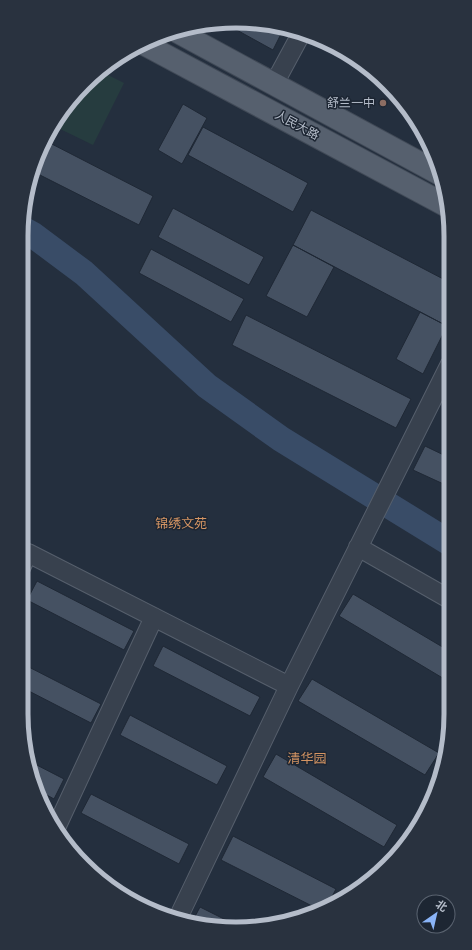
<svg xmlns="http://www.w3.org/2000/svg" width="472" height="950" font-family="'PT Sans','Noto Sans SC',sans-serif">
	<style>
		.green { fill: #263c3f }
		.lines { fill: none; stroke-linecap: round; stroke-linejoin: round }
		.river { stroke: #394c67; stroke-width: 26 }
		.building { fill: #455162; stroke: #1f2835 }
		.street-casing { stroke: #565f6c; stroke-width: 20 }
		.primary-casing { stroke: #414a57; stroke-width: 24 }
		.street { stroke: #38414e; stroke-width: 18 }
		.primary { stroke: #56606e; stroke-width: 22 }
		.education-dot { fill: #8d6e63; stroke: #1d2633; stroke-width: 1.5 }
		.labels { text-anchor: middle; stroke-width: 3; stroke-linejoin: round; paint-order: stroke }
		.poi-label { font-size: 12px; fill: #b4bcc9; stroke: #1d2633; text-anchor: end }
		.street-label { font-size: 12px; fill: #b4bcc9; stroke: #1d2633 }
		.neighbourhood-label { font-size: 13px; fill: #d59563; stroke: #1d2633 }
		.rim { fill: none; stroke: #b4bcc9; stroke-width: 5 }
	</style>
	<rect width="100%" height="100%" fill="#242f3e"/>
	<path class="green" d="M102,72L124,83L93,145L56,127L84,84Z"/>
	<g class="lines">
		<path class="river" d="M22,229L33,235L84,273L207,386L281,439L450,543"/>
	</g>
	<path class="building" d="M236,21L283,30L273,50L224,23Z
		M183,104L207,118L182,164L158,150Z
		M203,127L308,183L293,212L188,155Z
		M46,141L153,196L139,225L34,172L37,154Z
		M173,208L264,257L249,285L158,237Z
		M311,210L449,282L450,322L447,326L293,245Z
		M293,245L334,267L307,317L266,296Z
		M151,249L244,299L231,322L139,273Z
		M420,312L447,326L423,374L396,359Z
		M246,315L411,399L396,428L232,345Z
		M425,446L450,458V487L413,470Z
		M37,581L134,631L124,650L27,600Z
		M353,594L451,652V683L339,616Z
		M163,646L260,697L250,716L153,666Z
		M21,663L101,704L91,723L21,687Z
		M312,679L439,753L425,775L298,701Z
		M130,715L227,766L217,785L120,735Z
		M276,754L397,825L384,847L263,777Z
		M29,761L64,779L54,799L36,789L32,783Z
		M91,794L189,844L179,864L81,813Z
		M233,836L336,889L326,908L320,910L221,860Z
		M98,876L159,907L158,910L117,893Z
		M200,907L238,926L191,924Z"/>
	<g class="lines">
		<defs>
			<path id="street" d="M274,84L301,34
				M358,547L451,600
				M21,568L28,553L289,686
				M56,828L154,617
				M178,918L289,686L450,364"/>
			<path id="primary" d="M178,32L440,174
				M144,44L449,207"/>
		</defs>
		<use href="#street" class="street-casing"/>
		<use href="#primary" class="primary-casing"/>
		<use href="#street" class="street"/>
		<use href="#primary" class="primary"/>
	</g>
	<circle class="education-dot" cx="383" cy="103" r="4"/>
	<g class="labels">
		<g class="poi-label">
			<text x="375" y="107">舒兰一中</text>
		</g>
		<g class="street-label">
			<text transform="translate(297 125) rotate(28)" y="4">人民大路</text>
		</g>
		<g class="neighbourhood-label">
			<text x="181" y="528">锦绣文苑</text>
			<text x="307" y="763">清华园</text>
		</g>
	</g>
	<path d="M0 0H472V950H0ZM236 28H236A208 208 0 0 1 444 236V714A208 208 0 0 1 236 922H236A208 208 0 0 1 28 714V236A208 208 0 0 1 236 28Z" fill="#29323f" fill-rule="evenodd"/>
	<path class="rim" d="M236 28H236A208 208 0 0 1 444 236V714A208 208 0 0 1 236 922H236A208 208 0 0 1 28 714V236A208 208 0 0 1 236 28Z"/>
	<g transform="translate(436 914) rotate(34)"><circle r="19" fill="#1d2633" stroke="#59626f"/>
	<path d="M0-3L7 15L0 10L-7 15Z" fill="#8ab4f8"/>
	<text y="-6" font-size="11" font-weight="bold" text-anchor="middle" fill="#b4bcc9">北</text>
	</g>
</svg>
